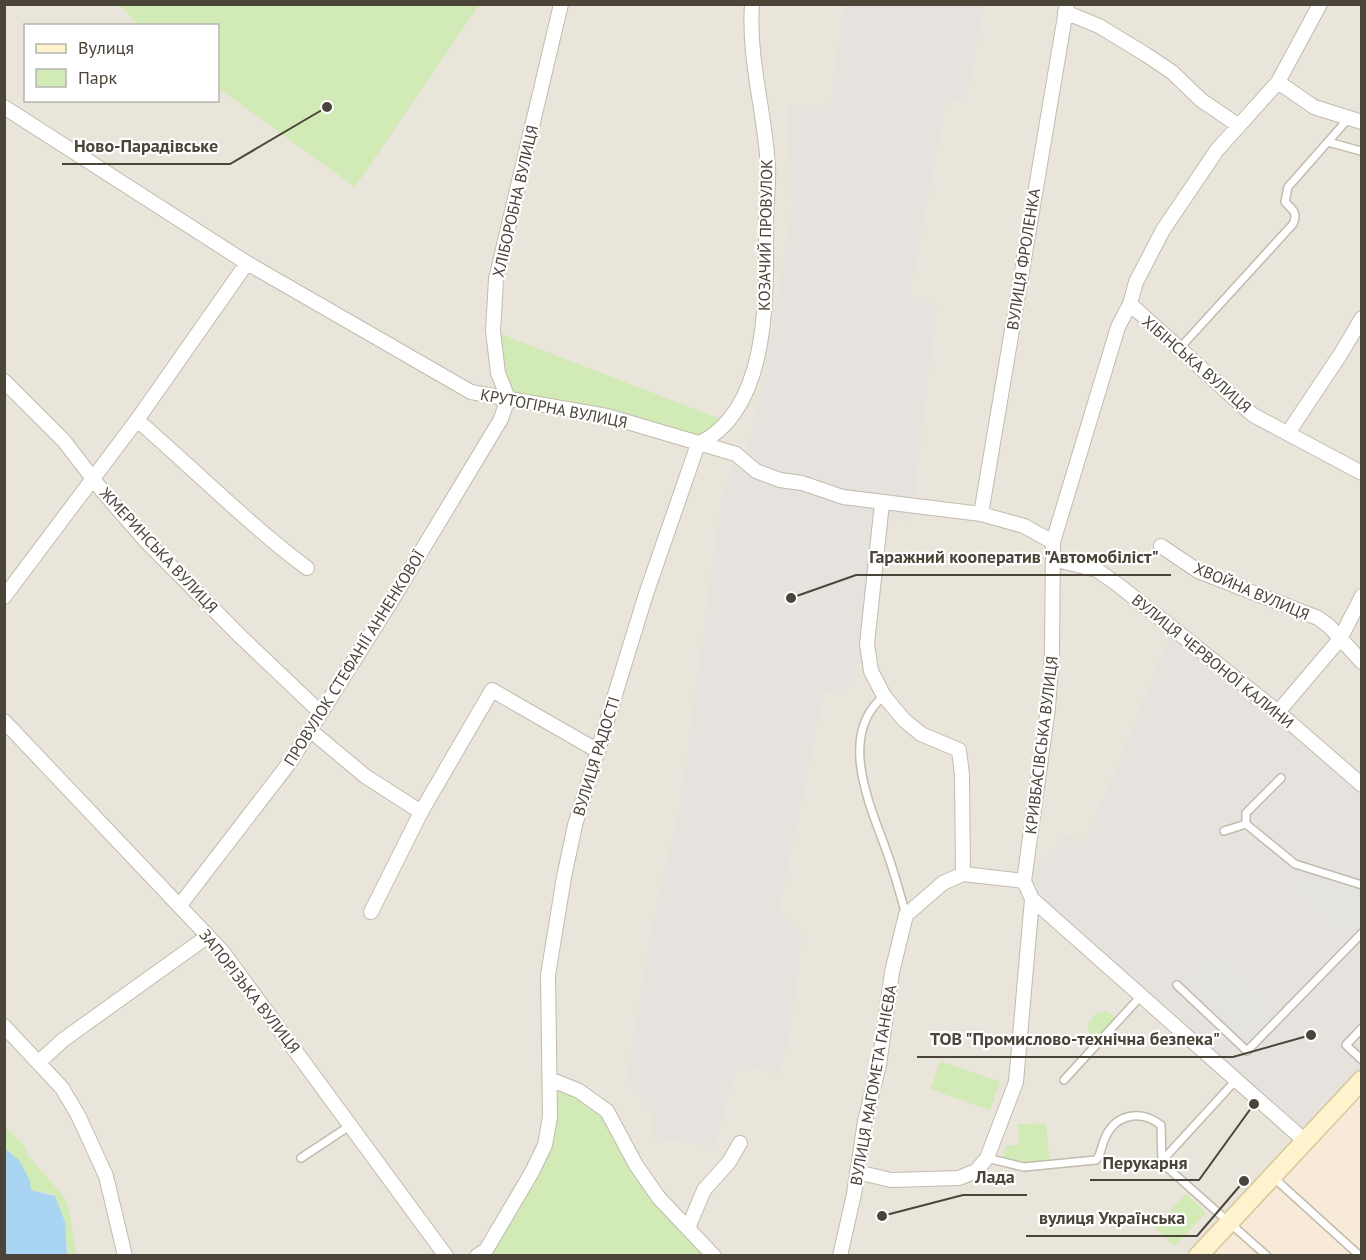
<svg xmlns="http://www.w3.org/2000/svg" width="1366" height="1260" font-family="'PT Sans',sans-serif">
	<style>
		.residential { fill: #eae5da; fill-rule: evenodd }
		.commercial { fill: #f7ead8 }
		.industrial { fill: #e6e2dd }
		.green { fill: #d2eab5 }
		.parking { fill: #e5e3e0 }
		.water { fill: #a9d4f2 }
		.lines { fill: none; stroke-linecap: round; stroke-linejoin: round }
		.lane-casing { stroke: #c2bbae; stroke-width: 10 }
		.street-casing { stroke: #c2bbae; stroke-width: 16 }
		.secondary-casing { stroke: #d6c79b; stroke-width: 21 }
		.lane { stroke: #fff; stroke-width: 7 }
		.street { stroke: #fff; stroke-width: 14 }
		.secondary { stroke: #fff3cd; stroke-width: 18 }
		.labels { text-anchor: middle; stroke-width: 4.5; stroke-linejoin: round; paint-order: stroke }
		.street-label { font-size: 16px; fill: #4b4439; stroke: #fff }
		.leader { fill: none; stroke: #4b4439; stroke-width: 2 }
		.callout-dot { fill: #4b4439; stroke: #fff; stroke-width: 2 }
		.callout-label { font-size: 18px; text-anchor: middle; font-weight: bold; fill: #4b4439; stroke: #fff; stroke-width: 4.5; stroke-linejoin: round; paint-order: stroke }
	</style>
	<rect width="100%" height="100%" fill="#f6f3ec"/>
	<path class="residential" d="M5,5H1361V1080L1198,1255L5,1256ZM26,26H218V100H26Z"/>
	<path class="commercial" d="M1361,1080V1255L1198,1256Z"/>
	<path class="industrial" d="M844,5H984L966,102L947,99L909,297L937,305L911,521L887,517L870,641L845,695L824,692L779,911L803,935L789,1038L779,1075L750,1065L737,1070L713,1147L653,1137V1112L626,1082L654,917L680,807L721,500L736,454L746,461L771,340L792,209L787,104L830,107Z
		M1173,626L1361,785V1080L1305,1141L1032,899L1024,881L1067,834L1083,844L1114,776Z"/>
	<path class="green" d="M120,5H479L355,187L218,88V26L138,25Z
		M493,331L728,422L698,444L508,398Z
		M1106,1011L1120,1020L1098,1043L1089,1033L1088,1024L1095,1014Z
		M940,1061L1000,1082L990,1110L930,1089Z
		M550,1079L597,1102L636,1165L714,1256H477L543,1151Z
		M1046,1123L1050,1165L1024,1167L1001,1162L1006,1146L1019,1145L1018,1124Z
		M4,1125L24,1145L29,1157L62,1194L69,1208L76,1255H67L65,1222L50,1194L31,1190L26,1175L5,1148Z
		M1186,1194L1206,1213L1174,1246L1154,1227Z"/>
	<path class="parking" d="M1295,864L1361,885V933L1350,945L1281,881Z
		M1214,946L1284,1012L1247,1051L1177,985Z"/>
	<path class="water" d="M4,1148L19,1160L30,1181L31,1190L55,1196L65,1222L67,1255H5Z"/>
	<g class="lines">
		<defs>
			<path id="lane" d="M1328,142L1361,151
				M1179,349L1293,224C1298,213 1293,210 1285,202L1288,187L1348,119
				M884,696C834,737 874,813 890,861C896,879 901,897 906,915
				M1246,824L1295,864L1362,885
				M1246,824V813L1281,778
				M1224,831L1246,824
				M1177,985L1247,1051L1362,933
				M1362,1028L1346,1045L1362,1060
				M1064,1080L1141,996
				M1236,1080L1161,1162L1267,1256
				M301,1158L351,1125
				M987,1158L1024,1167L1096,1160C1102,1153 1101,1146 1105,1138C1116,1113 1141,1110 1161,1125L1162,1162
				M1274,1178L1360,1256"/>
			<path id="street" d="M1065,12L1099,26L1145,54L1172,72L1201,100L1239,126
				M1278,82L1314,107L1362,122
				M4,107L247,263L471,392L607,416L736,454L756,471L780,480L802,483L843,497L981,514L1024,526L1053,542
				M1130,304L1253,415L1362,473
				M4,381L64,441L104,493L145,540L240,636L321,713
				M137,420C194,469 247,523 307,568
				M1288,433L1340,355L1362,318
				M981,514L1067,4
				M1161,546L1198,571L1318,618L1329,626L1362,662
				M1053,559L1097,570L1117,584L1278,712L1362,785
				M4,597L137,420L247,263
				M1278,712L1340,639L1362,596
				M4,721L222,951L446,1256
				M310,730L365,776L421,812
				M963,874L1024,881
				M1032,899L1305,1141
				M180,905L290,762L389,605L501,419L508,398L498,373L493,331L496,279L561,4
				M371,912L421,812L492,690L598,751
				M4,1026L62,1088L78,1115L106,1176L125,1256
				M39,1062L63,1040L208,936
				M550,1079L579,1091L607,1111L636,1165L659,1198L714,1256
				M857,1172L891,1180L959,1178L976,1171L987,1158L1016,1082L1032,899L1024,881L1048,708L1052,652L1053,542L1118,327L1130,304L1136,282L1163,230L1217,150L1278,82L1320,4
				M688,1228L704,1190L729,1162L740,1143
				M477,1256L486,1250L532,1172L545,1145L550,1117L548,975L564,877L575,825L646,594L698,444C772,409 766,290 766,222C766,203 769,185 768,167C765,112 748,59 752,4
				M840,1256L854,1194L865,1121L879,1065L892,972L906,915L943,883L963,874L962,775L959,750L921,734L904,720L884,696L871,671L867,644L882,503"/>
			<path id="secondary" d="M1198,1256L1362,1080"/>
		</defs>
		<use href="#lane" class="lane-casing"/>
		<use href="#street" class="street-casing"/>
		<use href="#secondary" class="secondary-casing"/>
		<use href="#lane" class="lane"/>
		<use href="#street" class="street"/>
		<use href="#secondary" class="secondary"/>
	</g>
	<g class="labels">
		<g class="street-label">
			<text transform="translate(515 201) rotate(-77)" y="6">ХЛІБОРОБНА ВУЛИЦЯ</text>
			<text transform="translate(765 235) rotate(-89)" y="6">КОЗАЧИЙ ПРОВУЛОК</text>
			<text transform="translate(1023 259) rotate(-81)" y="6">ВУЛИЦЯ ФРОЛЕНКА</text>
			<text transform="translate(1197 364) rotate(41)" y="6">ХІБІНСЬКА ВУЛИЦЯ</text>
			<text transform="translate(554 408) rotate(11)" y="6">КРУТОГІРНА ВУЛИЦЯ</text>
			<text transform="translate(159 550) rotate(47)" y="6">ЖМЕРИНСЬКА ВУЛИЦЯ</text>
			<text transform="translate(1252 591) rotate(23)" y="6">ХВОЙНА ВУЛИЦЯ</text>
			<text transform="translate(354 658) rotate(-58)" y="6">ПРОВУЛОК СТЕФАНІЇ АННЕНКОВОЇ</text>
			<text transform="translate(1213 661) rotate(39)" y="6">ВУЛИЦЯ ЧЕРВОНОЇ КАЛИНИ</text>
			<text transform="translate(1041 745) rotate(-83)" y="6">КРИВБАСІВСЬКА ВУЛИЦЯ</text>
			<text transform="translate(596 756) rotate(-73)" y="6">ВУЛИЦЯ РАДОСТІ</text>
			<text transform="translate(250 991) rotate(52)" y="6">ЗАПОРІЗЬКА ВУЛИЦЯ</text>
			<text transform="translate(873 1085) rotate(-80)" y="6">ВУЛИЦЯ МАГОМЕТА ГАНІЄВА</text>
		</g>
	</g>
	<path class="leader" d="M327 107L230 164H62M791 598L856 575H1171M1311 1035L1233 1057H917M1254 1104L1199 1180H1090M882 1216L963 1195H1027M1244 1181L1197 1236H1026"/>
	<g class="callout-dot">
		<circle cx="327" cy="107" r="6"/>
		<circle cx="791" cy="598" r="6"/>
		<circle cx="1311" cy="1035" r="6"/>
		<circle cx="1254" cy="1104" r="6"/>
		<circle cx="882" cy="1216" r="6"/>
		<circle cx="1244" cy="1181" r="6"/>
	</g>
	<g class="callout-label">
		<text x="146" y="152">Ново-Парадівське</text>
		<text x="1014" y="563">Гаражний кооператив "Автомобіліст"</text>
		<text x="1075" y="1045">ТОВ "Промислово-технічна безпека"</text>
		<text x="1145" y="1169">Перукарня</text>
		<text x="995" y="1183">Лада</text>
		<text x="1112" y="1224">вулиця Українська</text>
	</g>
	<rect width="1366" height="1260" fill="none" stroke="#4b4439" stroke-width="12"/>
	<rect x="24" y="24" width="195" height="78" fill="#ffffff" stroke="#b7b4b0" stroke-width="1.5"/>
	<rect x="36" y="44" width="30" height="9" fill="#fff3cd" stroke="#b7b4b0" stroke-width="1.5"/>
	<text x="78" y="54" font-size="18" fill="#4b4439">Вулиця</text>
	<rect x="36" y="69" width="30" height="18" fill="#d2eab5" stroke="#b7b4b0" stroke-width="1.5"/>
	<text x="78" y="84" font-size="18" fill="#4b4439">Парк</text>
</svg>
